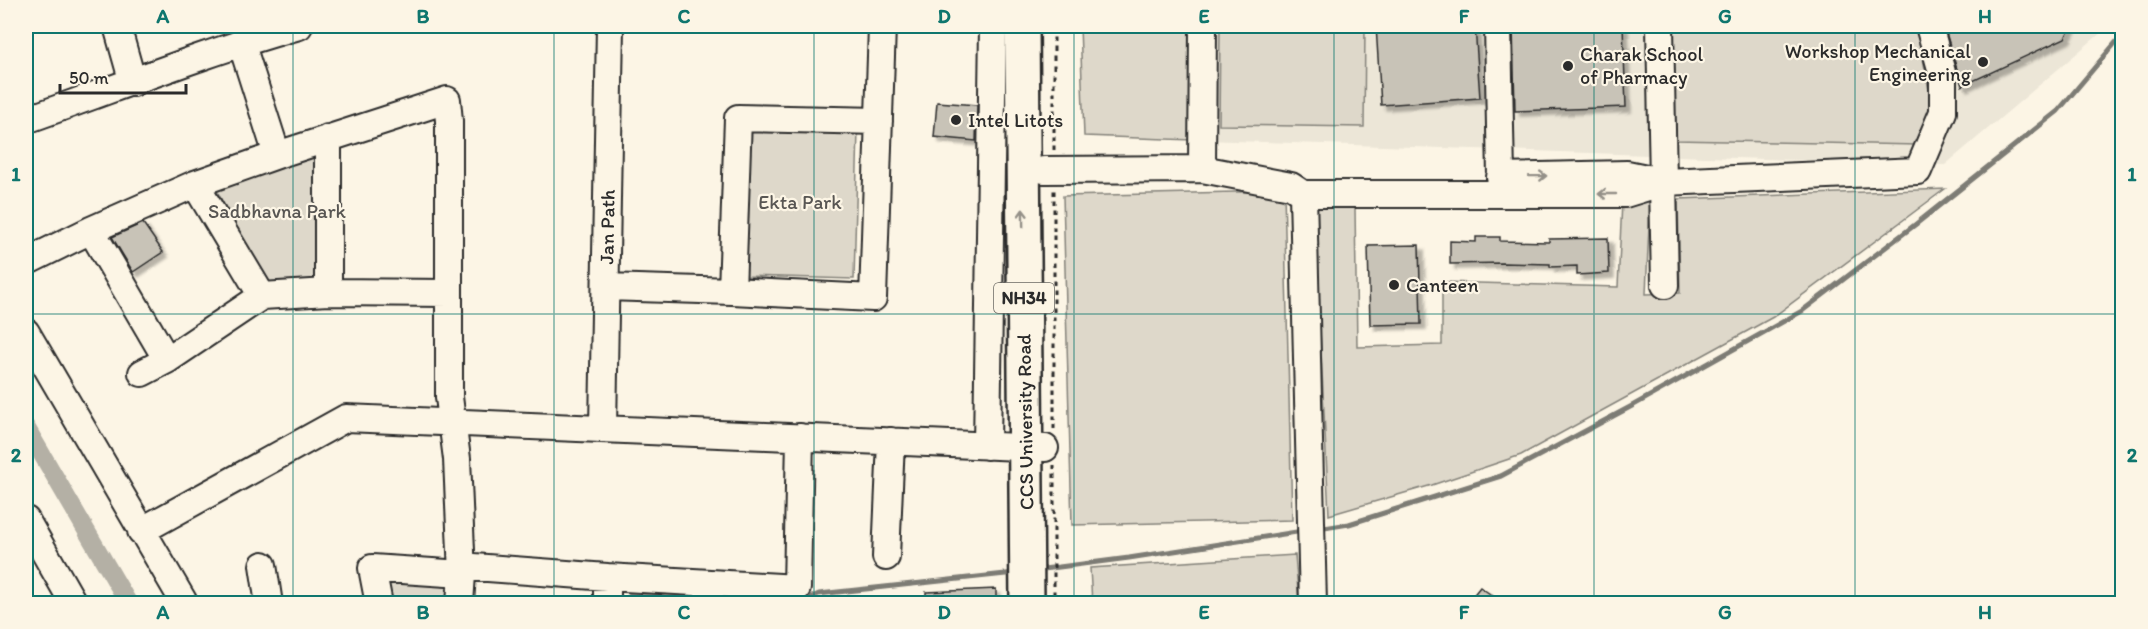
<svg xmlns="http://www.w3.org/2000/svg" width="2148" height="629" font-family="Itim,sans-serif">
	<style>
		.built { fill: #ece6d7 }
		.green { fill: #ded8ca; stroke: #84827a; stroke-width: 1.5 }
		.lines { fill: none; stroke-linecap: round; stroke-linejoin: round }
		.stream { stroke: #7d7b74; stroke-width: 5 }
		.canal { stroke: #b4b0a5; stroke-width: 18 }
		.building { fill: #c8c3b7; stroke: #2b2b2b; stroke-width: 1.5; filter: url(#shadow) }
		.minor-casing { stroke: #2b2b2b; stroke-width: 30 }
		.highway-casing { stroke: #2b2b2b; stroke-width: 38 }
		.path { stroke: #2b2b2b; stroke-width: 3; stroke-dasharray: 4.5 4.5; stroke-linecap: butt }
		.minor { stroke: #fcf5e5; stroke-width: 26 }
		.highway { stroke: #fcf5e5; stroke-width: 33 }
		.oneway { stroke: #949088 }
		.grid { fill: none; stroke: #0f766e; stroke-width: 1.5; stroke-opacity: 0.55 }
		.poi-dot { fill: #2b2b2b; stroke: #fcf5e5; stroke-width: 2 }
		.labels { text-anchor: middle; stroke-width: 4.5; stroke-linejoin: round; paint-order: stroke }
		.shield { fill: #fcf5e5; stroke: #6a6863; stroke-width: 1.5 }
		.shield-label { font-size: 18px; font-weight: bold; fill: #2b2b2b }
		.poi-label { font-size: 20px; fill: #2b2b2b; stroke: #fcf5e5; text-anchor: start }
		.park-label { font-size: 20px; fill: #585653; stroke: #fcf5e5 }
		.street-label { font-size: 20px; fill: #2b2b2b; stroke: #fcf5e5 }
		.neatline { fill: none; stroke: #0f766e; stroke-width: 2 }
		.grid-label { font-size: 20px; text-anchor: middle; font-weight: bold; fill: #0f766e }
	</style>
	<defs>
		<filter id="shadow"><feDropShadow dx="5" dy="5" stdDeviation="1.5" flood-color="#0004"/></filter>
	</defs>
	<rect width="100%" height="100%" fill="#fcf5e5"/>
	<filter id="ink" filterUnits="userSpaceOnUse"><feTurbulence type="fractalNoise" baseFrequency=".0167" numOctaves="2"/><feDisplacementMap in="SourceGraphic" scale="12" xChannelSelector="R" yChannelSelector="G"/><feConvolveMatrix kernelMatrix="1 2 1 2 8 2 1 2 1" color-interpolation-filters="sRGB"/></filter>
	<g filter="url(#ink)">
		<path class="built" d="M1080,26H2109L1945,165L1084,136Z"/>
		<path class="green" d="M1080,26H1194L1193,140L1084,136Z
			M1220,26H1365L1364,127L1219,125Z
			M1672,26H1917L1931,101L1919,145L1676,140Z
			M746,126L858,129L854,279L742,276Z
			M320,148L322,285L266,286L215,187Z
			M1945,189L1773,317L1521,455L1432,485L1329,515L1314,207L1355,208L1357,347L1442,345V282L1618,287L1622,202L1650,201L1646,294L1680,293L1678,199Z
			M1284,191L1292,520L1072,525L1063,196Z
			M1295,555L1299,603H1092L1090,568Z
			M374,577L461,584L460,603H379Z
			M629,594L754,599L747,604L624,603Z"/>
		<g class="lines">
			<path class="stream" d="M1318,529L1349,524L1501,476L1632,406L1802,311L1916,224L2058,111L2122,35
				M1036,570L1129,558L1303,531
				M795,604L819,594L1015,573"/>
			<path class="canal" d="M26,427L129,604"/>
		</g>
		<path class="building" d="M1376,26H1475L1480,98L1381,105Z
			M1513,26H1623L1626,107L1515,111Z
			M1944,26H2071L2065,38L1962,86Z
			M937,102L977,105L976,141L934,137Z
			M143,223L163,252L133,272L112,237Z
			M1476,237H1500V241L1549,242V239L1608,238L1609,273L1577,275V266L1550,267V264L1502,263L1450,264V241L1476,242Z
			M1419,245L1421,324L1370,325L1368,246Z
			M1480,587L1503,603H1467Z
			M996,589V603H926V592Z"/>
		<g class="lines">
			<defs>
				<path id="minor" d="M117,26L133,83
					M1498,26L1501,177
					M1660,26L1665,285
					M26,120C117,88 206,52 299,26
					M277,155L447,100L449,121V397L457,459L462,574L460,604
					M1202,169L1203,26
					M1044,170L1202,169L1291,186L1303,194H1625L1664,182L1918,171L1943,112V76L1929,26
					M1500,177L1627,174L1661,181
					M195,184L262,296L167,360L91,230L195,184L277,155L241,42
					M1303,194L1313,604
					M26,262L91,230
					M606,287L732,291L873,298L882,26
					M732,291L738,118L879,121
					M328,292V138
					M262,296L328,292L449,293
					M26,332L185,604
					M142,373L167,360
					M603,428L610,26
					M987,446L993,26
					M26,520L74,604
					M141,531L346,418L1045,448
					M886,557L891,441
					M263,565L269,604
					M461,566L607,577
					M379,604L372,568L462,574
					M607,604V577L797,588L800,437"/>
				<path id="highway" d="M1022,26L1027,604"/>
			</defs>
			<use href="#minor" class="minor-casing"/>
			<use href="#highway" class="highway-casing"/>
			<path class="path" d="M1054,150V26
				M1054,429V189
				M1054,604V465"/>
			<use href="#minor" class="minor"/>
			<use href="#highway" class="highway"/>
		</g>
		<defs><path id="oneway-shaft" d="M-6 0H5M1.5-3L5.5 0L1.5 3" fill="none" stroke-width="1.6" stroke-linecap="round" stroke-linejoin="round" transform="scale(1.5)"/></defs>
		<g class="oneway">
			<use href="#oneway-shaft" transform="translate(1538 176) rotate(-1)"/>
			<use href="#oneway-shaft" transform="translate(1607 194) rotate(180)"/>
			<use href="#oneway-shaft" transform="translate(1023 218) rotate(-91)"/>
		</g>
	</g>
	<path class="grid" d="M293,26V604M554,26V604M814,26V604M1074,26V604M1334,26V604M1594,26V604M1855,26V604M26,314H2122"/>
	<g class="poi-dot">
		<circle cx="1983" cy="62" r="6"/>
		<circle cx="1568" cy="66" r="6"/>
		<circle cx="956" cy="120" r="6"/>
		<circle cx="1394" cy="285" r="6"/>
	</g>
	<g class="labels">
		<rect class="shield" x="994" y="283" width="60" height="30" rx="4.5"/>
		<g class="shield-label">
			<text x="1024" y="304">NH34</text>
		</g>
		<g class="poi-label">
			<text x="1971" y="58" text-anchor="end">Workshop Mechanical<tspan x="1971" dy="23">Engineering</tspan></text>
			<text x="1580" y="61">Charak School<tspan x="1580" dy="23">of Pharmacy</tspan></text>
			<text x="968" y="127">Intel Litots</text>
			<text x="1406" y="292">Canteen</text>
		</g>
		<g class="park-label">
			<text x="800" y="209">Ekta Park</text>
			<text x="277" y="218">Sadbhavna Park</text>
		</g>
		<g class="street-label">
			<text transform="translate(607 227) rotate(-89)" y="7">Jan Path</text>
			<text transform="translate(1025 422) rotate(-91)" y="7">CCS University Road</text>
		</g>
	</g>
	<rect width="2148" height="629" fill="none" stroke="#fcf5e5" stroke-width="66"/>
	<path d="M60 84v9h126v-9" fill="none" stroke="#2b2b2b" stroke-width="3"/>
	<text x="69" y="84" font-size="18" fill="#2b2b2b" stroke="#fcf5e5" stroke-width="4.5" paint-order="stroke">50 m</text>
	<rect x="33" y="33" width="2082" height="563" class="neatline"/>
	<g class="grid-label">
		<text x="163" y="23">A</text>
		<text x="423" y="23">B</text>
		<text x="684" y="23">C</text>
		<text x="944" y="23">D</text>
		<text x="1204" y="23">E</text>
		<text x="1464" y="23">F</text>
		<text x="1725" y="23">G</text>
		<text x="1985" y="23">H</text>
		<text x="16" y="181">1</text>
		<text x="2132" y="181">1</text>
		<text x="16" y="462">2</text>
		<text x="2132" y="462">2</text>
		<text x="163" y="619">A</text>
		<text x="423" y="619">B</text>
		<text x="684" y="619">C</text>
		<text x="944" y="619">D</text>
		<text x="1204" y="619">E</text>
		<text x="1464" y="619">F</text>
		<text x="1725" y="619">G</text>
		<text x="1985" y="619">H</text>
	</g>
</svg>
